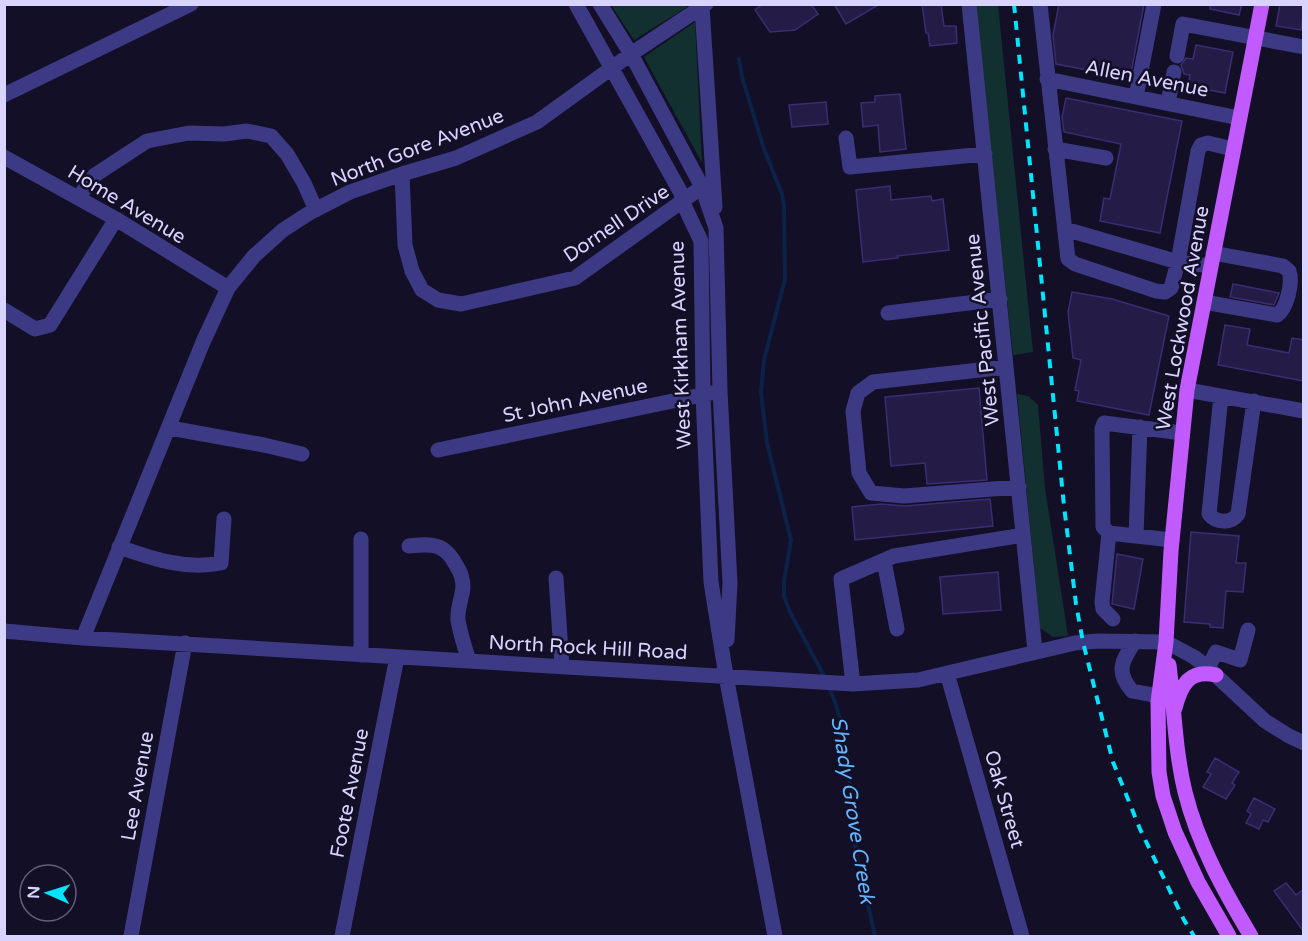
<svg xmlns="http://www.w3.org/2000/svg" width="1308" height="941" font-family="'Varela Round',sans-serif">
	<style>
		.green { fill: #12302f }
		.lines { fill: none; stroke-linecap: round; stroke-linejoin: round }
		.stream { stroke: #0c2248; stroke-width: 4 }
		.building { fill: #241b47; stroke: #3b2d73; stroke-width: 1.5 }
		.minor { stroke: #3d3a85; stroke-width: 15 }
		.major { stroke: #c25bff; stroke-width: 15 }
		.rail { stroke: #00e5ff; stroke-width: 4; stroke-dasharray: 9 8; stroke-linecap: butt }
		.labels { text-anchor: middle; stroke-width: 5; stroke-linejoin: round; paint-order: stroke }
		.street-label { font-size: 20px; fill: #d9d4ff; stroke: #130f26 }
		.water-label { font-size: 21px; font-style: italic; fill: #62b6ff; stroke: #130f26 }
	</style>
	<rect width="100%" height="100%" fill="#130f26"/>
	<path class="green" d="M684,4L687,7L634,40L611,5Z
		M975,5H998L1033,352L1013,355Z
		M695,22L702,163L644,57Z
		M1017,394L1028,396L1038,405L1045,488L1068,636L1053,637L1040,628Z"/>
	<g class="lines">
		<path class="stream" d="M739,59L742,77L764,149L782,194L784,206L785,279L764,360L761,392L767,443L791,540L784,581V596L790,612L825,678
			M829,687C853,742 848,794 856,851C861,879 869,908 875,936"/>
	</g>
	<path class="building" d="M763,4H811L818,14L795,30L770,32L755,10Z
		M834,4H880L846,24Z
		M922,4H941L944,26H956L957,43L930,46L928,33H926Z
		M1059,4H1144L1130,78L1056,64L1053,35Z
		M1211,4H1242L1239,15L1210,9Z
		M1280,4H1304L1301,30L1276,26Z
		M1196,45L1233,52L1225,93L1188,86L1190,75L1184,74L1181,65L1186,58L1193,59Z
		M900,94L906,149L880,152L878,125L863,127L861,103L875,102V96Z
		M1066,98L1182,121L1160,233L1100,221L1104,198L1110,199L1121,144L1064,132L1062,117Z
		M826,102L828,124L792,127L789,105Z
		M890,186L891,200L931,196L932,201L943,199L949,250L897,256L898,258L863,262L856,190Z
		M1233,284L1279,293L1274,305L1230,297Z
		M1072,292L1112,299L1169,316L1149,415L1077,401L1079,391L1075,390L1081,360L1073,358L1068,312Z
		M1225,325L1250,329L1247,345L1289,353L1292,338L1304,340V381L1218,365Z
		M979,388L987,480L927,484L925,463L891,466L885,397Z
		M990,499L993,526L855,540L852,507L881,504L905,506Z
		M1191,532L1239,536L1236,563H1246L1243,592L1226,591L1223,628L1210,627V624L1184,622Z
		M1117,554L1143,559L1134,609L1112,604Z
		M998,572L1001,610L943,614L940,577Z
		M1215,758L1239,772L1232,783L1235,785L1226,799L1203,787L1211,774L1207,772Z
		M1254,798L1275,809L1268,822L1263,820L1259,829L1246,823L1251,814L1247,811Z
		M1286,883L1296,895L1304,889V932L1274,891Z"/>
	<g class="lines">
		<path class="minor" d="M576,4L681,193L683,203L701,241L703,395L711,582L726,676L775,936
			M600,4L631,54L702,187L716,228L720,391L730,583L727,640
			M699,4L702,7L715,207
			M969,4L1035,651
			M1040,4L1067,250L1068,259L1075,264L1156,291L1165,292L1171,288L1178,262L1198,151L1201,145L1208,143L1233,149
			M1177,56L1183,24L1304,47
			M1047,79L1239,118
			M4,95L191,4
			M1136,97L1154,4
			M1168,103L1174,72
			M846,138L850,167L985,154
			M1055,149L1106,158
			M4,157L116,219L228,288
			M402,174L405,245L412,271L422,290L438,300L461,304L575,278L702,187
			M78,198L95,175L147,141L189,133L224,134L247,131L271,136L287,154L304,183L316,210
			M1065,229L1178,262L1211,266
			M1204,302L1277,315C1287,309 1293,282 1289,271L1283,266L1213,253
			M4,310L35,329L50,325L116,219
			M888,313L1000,299
			M1006,367L873,382L858,393L853,411L859,473L871,493L904,496L1019,487
			M1187,390L1304,411
			M1221,396L1209,514C1216,523 1231,524 1238,514L1254,401
			M170,428L264,445L302,454
			M438,450L711,393
			M1109,533L1102,602L1103,609L1113,619
			M1136,536L1140,427
			M1172,540L1109,533L1103,527L1102,429L1104,423L1182,433
			M409,546C431,544 444,542 456,565C460,571 463,579 463,587C462,598 457,609 458,620C460,633 465,648 469,661
			M119,547C154,559 184,570 221,563L224,519
			M884,561L897,629
			M556,578L562,666
			M4,631L83,638L853,684L918,680L1075,643L1098,641L1166,642L1194,657L1208,668L1265,721L1289,736L1304,743
			M83,638L203,342L228,288L254,256L283,230L311,212L350,192L402,174L456,158L537,122L631,54L706,4
			M1135,641C1122,661 1115,671 1132,691L1159,696
			M361,655V539
			M1208,668L1216,652L1240,660L1248,630
			M947,673L1022,936
			M853,684L841,579L894,556L1023,535
			M131,936L185,643
			M342,936L397,657"/>
		<path class="major" d="M1169,665C1174,706 1175,751 1185,792C1198,844 1224,891 1251,936
			M1175,708C1181,685 1189,669 1216,675
			M1229,936L1198,882L1175,832L1163,796L1159,772L1158,702L1166,642L1171,551L1187,390L1262,4"/>
		<path class="rail" d="M1014,4L1064,506L1076,604L1083,642L1113,762L1140,829L1184,920L1194,936"/>
	</g>
	<g class="labels">
		<g class="street-label">
			<text transform="translate(1147 78) rotate(11)" y="7">Allen Avenue</text>
			<text transform="translate(417 147) rotate(-21)" y="7">North Gore Avenue</text>
			<text transform="translate(127 204) rotate(31)" y="7">Home Avenue</text>
			<text transform="translate(616 223) rotate(-34)" y="7">Dornell Drive</text>
			<text transform="translate(1182 318) rotate(-80)" y="7">West Lockwood Avenue</text>
			<text transform="translate(982 330) rotate(-96)" y="7">West Pacific Avenue</text>
			<text transform="translate(680 345) rotate(-92)" y="7">West Kirkham Avenue</text>
			<text transform="translate(575 400) rotate(-12)" y="7">St John Avenue</text>
			<text transform="translate(588 647) rotate(3)" y="7">North Rock Hill Road</text>
			<text transform="translate(137 786) rotate(-80)" y="7">Lee Avenue</text>
			<text transform="translate(349 793) rotate(-79)" y="7">Foote Avenue</text>
			<text transform="translate(1005 799) rotate(74)" y="7">Oak Street</text>
		</g>
		<g class="water-label">
			<text transform="translate(853 810) rotate(81)" y="7">Shady Grove Creek</text>
		</g>
	</g>
	<rect width="1308" height="941" fill="none" stroke="#d9d4ff" stroke-width="12"/>
	<g transform="translate(48 893) rotate(273)"><circle r="28" fill="#130f26" stroke="#625e7d" stroke-width="1.5"/>
	<path d="M0-4.5L10 22L0 15L-10 22Z" fill="#00e5ff"/>
	<text y="-9" font-size="16" font-weight="bold" text-anchor="middle" fill="#d9d4ff">N</text>
	</g>
</svg>
